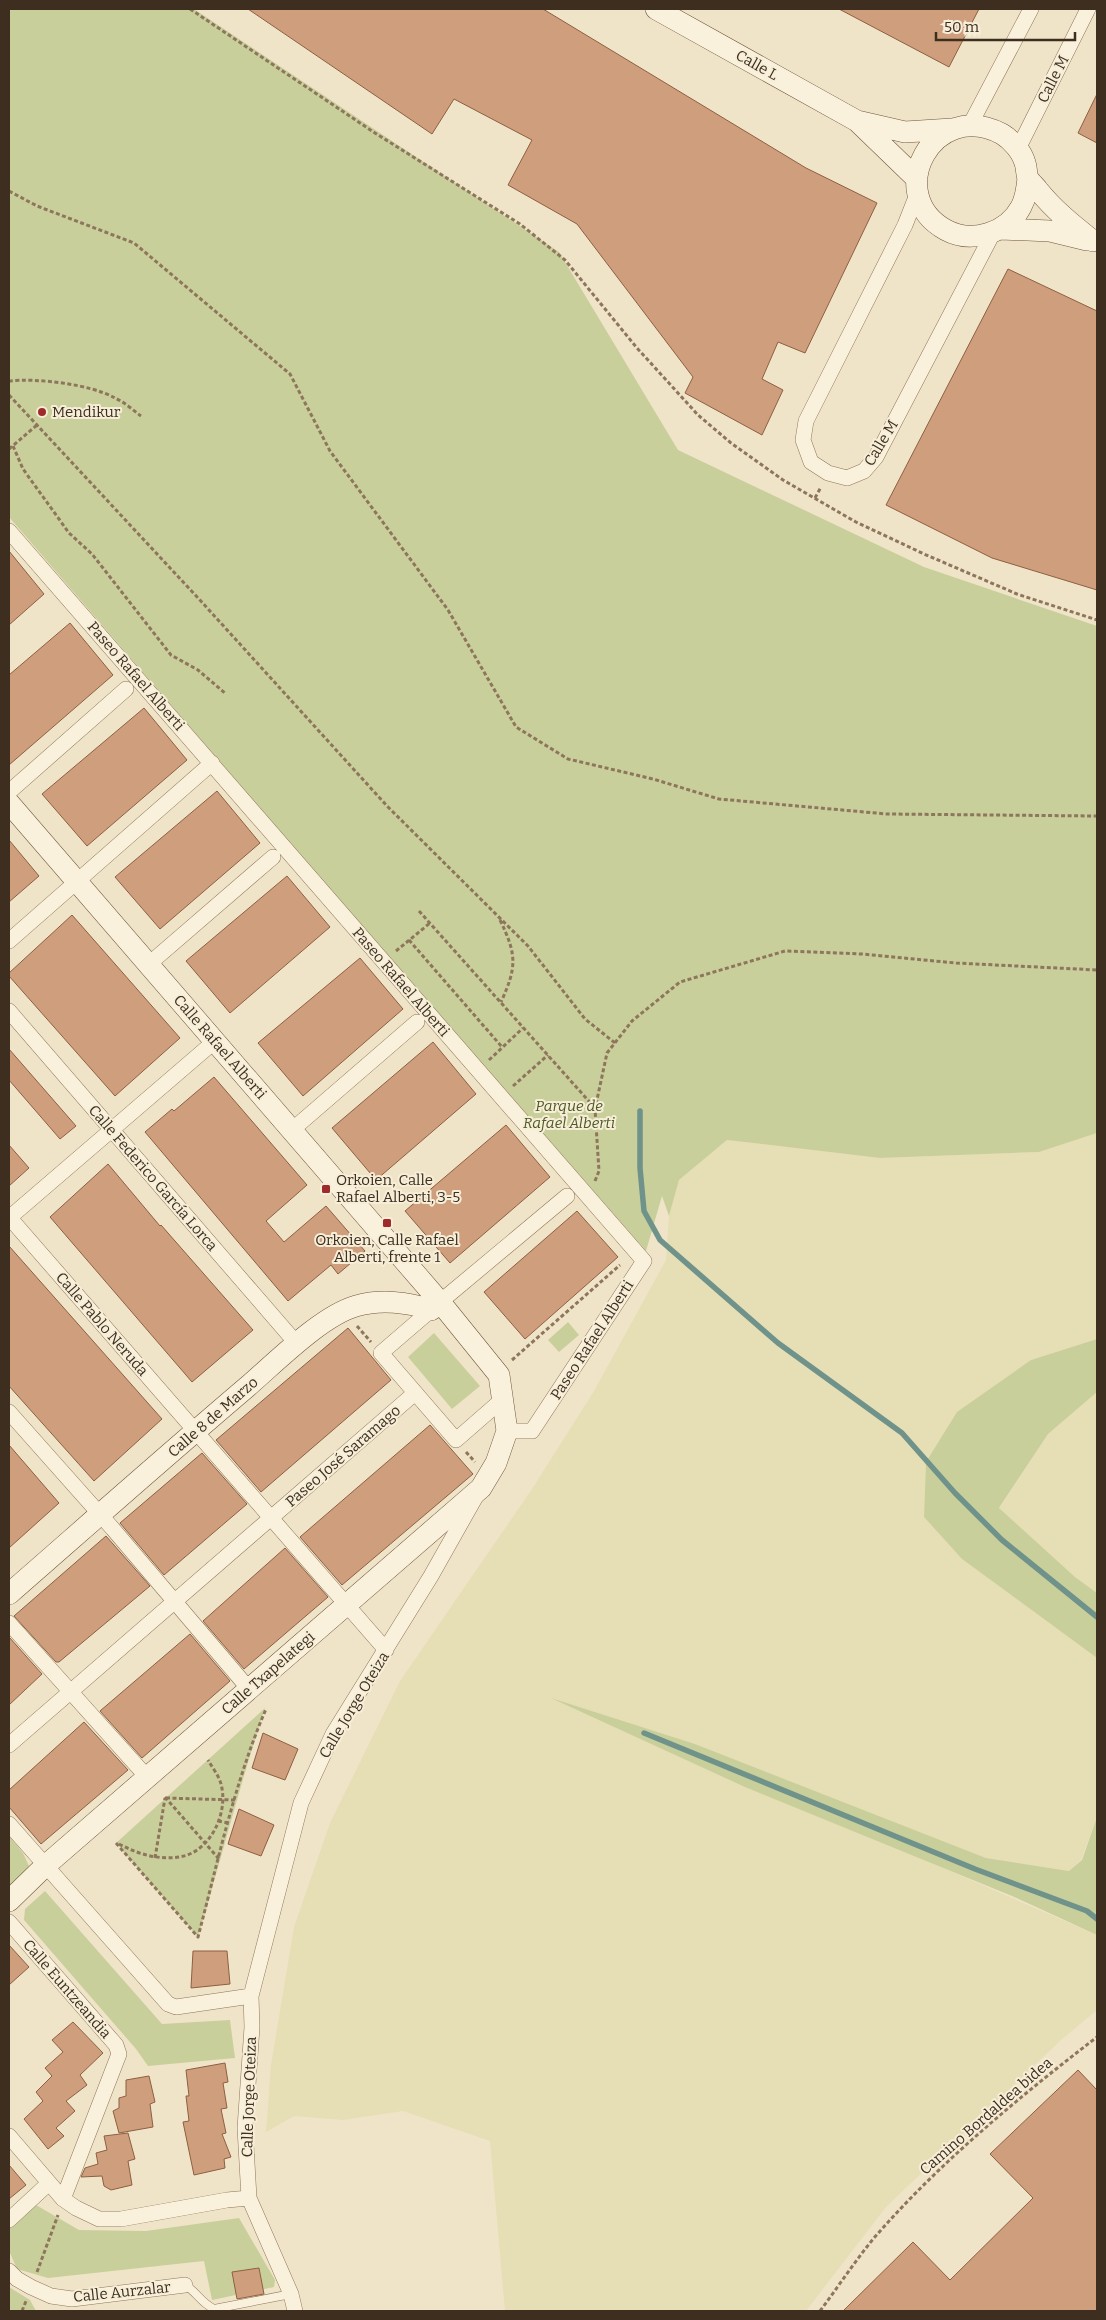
<svg xmlns="http://www.w3.org/2000/svg" width="1106" height="2320" font-family="Bitter,serif">
	<style>
		.farmland { fill: #e6deb5 }
		.green { fill: #c9cf9b }
		.lines { fill: none; stroke-linecap: round; stroke-linejoin: round }
		.stream { stroke: #6f938a; stroke-width: 5.5 }
		.building { fill: #cf9f7d; stroke: #8d5f41 }
		.lane-casing { stroke: #8d765c; stroke-width: 9 }
		.street-casing { stroke: #8d765c; stroke-width: 16 }
		.secondary-casing { stroke: #6f573f; stroke-width: 22 }
		.path { stroke: #8d765c; stroke-width: 3; stroke-dasharray: 4 2.5; stroke-linecap: butt }
		.lane { stroke: #faf1dc; stroke-width: 8 }
		.street { stroke: #faf1dc; stroke-width: 15 }
		.secondary { stroke: #faf1dc; stroke-width: 21 }
		.poi-dot { fill: #9e2a2b; stroke: #f7eed8; stroke-width: 2 }
		.labels { text-anchor: middle; stroke-width: 4; stroke-linejoin: round; paint-order: stroke }
		.street-label { font-size: 15px; fill: #3d2e20; stroke: #f7eed8 }
		.poi-label { font-size: 15px; fill: #3d2e20; stroke: #f7eed8; text-anchor: start }
		.park-label { font-size: 15px; font-style: italic; fill: #4d5a26; stroke: #f7eed8 }
	</style>
	<rect width="100%" height="100%" fill="#f0e4c8"/>
	<path class="farmland" d="M1097,1133V1339L1031,1360L926,1462L924,1517L962,1559L1097,1658V1817L1081,1860L1069,1871L986,1858L695,1744L557,1700L1097,1935V2010L1061,2040L886,2207L806,2311H505L490,2141L403,2111L343,2120L294,2116L266,2132L271,2065L294,1927L330,1823L400,1681L532,1489L594,1391L666,1260L669,1216L679,1180L727,1140L880,1158L1039,1152Z
		M1097,1392V1593L1075,1577L999,1509L1048,1434Z"/>
	<path class="green" d="M9,9H194L559,252L678,450L924,567L1097,626V1133L1039,1152L880,1158L727,1140L679,1180L669,1216L662,1196L646,1251L345,907L9,517Z
		M568,1322L579,1335L559,1352L548,1340Z
		M434,1333L480,1386L452,1409L408,1357Z
		M1097,1339V1392L1048,1434L999,1508L1075,1577L1097,1593V1658L962,1559L924,1517L926,1462L957,1412L1031,1360Z
		M551,1698L695,1744L986,1858L1069,1871L1082,1860L1097,1817V1935L1012,1896L745,1787Z
		M265,1708C240,1784 221,1860 198,1937L116,1843Z
		M9,1836L23,1853L29,1866L25,1877L9,1891Z
		M45,1891L162,2024L230,2020L235,2058L148,2066L136,2049L24,1920L25,1909Z
		M36,2205L79,2230L146,2231L239,2218L275,2280L274,2287L212,2300L204,2261L48,2278L17,2269L10,2253L9,2228Z
		M9,2287L30,2300L36,2311H9Z"/>
	<g class="lines">
		<path class="stream" d="M640,1111V1168L644,1211L660,1240L778,1343L902,1433L955,1493L1002,1540L1097,1617
			M644,1733L975,1869L1087,1911L1097,1919"/>
	</g>
	<path class="building" d="M248,9H543L806,168L877,203L805,353L778,342L762,379L783,390L762,435L685,393L693,377L577,224L508,185L532,140L454,99L432,134Z
		M839,9H979L949,67Z
		M1097,94V143L1078,133Z
		M1008,269L1097,311V590L992,558L886,505Z
		M9,551L44,594L9,625Z
		M70,623L113,675L9,765V675Z
		M144,708L187,760L87,846L42,794Z
		M217,791L260,843L160,929L115,877Z
		M9,840L39,876L9,902Z
		M287,876L330,927L230,1013L186,961Z
		M72,915L180,1038L115,1096L9,976V973Z
		M360,958L403,1009L303,1096L258,1043Z
		M433,1042L476,1094L376,1180L332,1128Z
		M9,1049L76,1126L60,1139L9,1080Z
		M214,1077L307,1185L266,1221L284,1242L326,1206L365,1251L338,1274L331,1265L288,1301L145,1132L172,1109L174,1111Z
		M506,1125L550,1177L450,1263L405,1211Z
		M9,1145L29,1168L9,1186Z
		M108,1164L160,1226L161,1225L253,1330L192,1382L50,1217Z
		M577,1211L618,1257L525,1339L484,1292Z
		M9,1246L162,1419L94,1481L9,1386Z
		M348,1328L391,1380L261,1492L216,1440Z
		M430,1425L473,1474L342,1585L300,1537Z
		M9,1445L59,1503L9,1548Z
		M202,1453L247,1504L164,1575L120,1523Z
		M106,1536L150,1586L59,1662H56L14,1616Z
		M285,1548L328,1597L244,1669L203,1621Z
		M190,1634L230,1681L142,1758L100,1711Z
		M9,1637L42,1674L9,1705Z
		M84,1722L128,1770L41,1844L9,1807V1790Z
		M263,1733L298,1749L285,1780L252,1768Z
		M239,1809L274,1825L261,1856L228,1844Z
		M9,1945L29,1967L9,1985Z
		M193,1951H227L230,1984L191,1988Z
		M73,2022L103,2053L80,2075L87,2085L66,2101L75,2111L56,2128L64,2136L48,2149L24,2119L43,2101L36,2092L52,2076L45,2068L63,2052L52,2040Z
		M225,2063L228,2082L223,2083L227,2108L221,2109L226,2133L222,2134L231,2157L224,2159L225,2168L194,2175L183,2122L189,2121L186,2096H189L186,2070Z
		M1078,2070L1097,2090V2311H843L913,2242L950,2280L1033,2198L990,2154Z
		M149,2076L155,2102L150,2104L153,2127L119,2133L113,2111L119,2108V2098L126,2096V2080Z
		M128,2133L135,2159L128,2161L132,2185L111,2190L104,2186L102,2176L81,2177L85,2168L98,2164L96,2153L107,2150L104,2136Z
		M9,2165L26,2185L9,2199Z
		M259,2268L264,2294L237,2299L232,2272Z"/>
	<g class="lines">
		<defs>
			<path id="lane" d="M185,2285C197,2292 200,2302 214,2309L291,2294"/>
			<path id="street" d="M970,125L1031,9
				M1018,149L1088,9
				M918,192L905,225L806,421L803,440L811,462L828,473L847,478L864,471L876,457L993,233
				M9,531L644,1261L532,1431H507
				M9,792L126,689
				M9,941L212,763
				M149,964L273,857
				M9,1011L297,1344
				M292,1130L417,1022
				M9,1217L386,1650
				M9,1218L215,1041
				M440,1302L567,1196
				M431,1310L381,1353L456,1440L503,1399
				M9,1412L113,1529L249,1689
				M9,1623L147,1777
				M9,1745L415,1393
				M9,1824L168,2004L176,2007L251,1996
				M9,1922L116,2045L119,2054L63,2199
				M9,2136L63,2199L76,2208L99,2219H121L227,2200L249,2198
				M9,2220L49,2183
				M9,2271L17,2279L31,2287L51,2296L72,2299L185,2285
				M295,2311L291,2294L249,2198L245,2128L252,2027L251,1996L301,1803L333,1734L431,1576L475,1498"/>
			<path id="secondary" d="M656,9L857,121L917,179
				M857,121L905,132L952,129
				M1028,178C1027,188 1026,198 1021,207C1007,233 972,244 946,230C882,195 933,97 1002,134C1012,140 1022,152 1025,163C1027,168 1026,174 1028,178C1030,182 1035,186 1038,190C1054,210 1073,225 1093,241
				M1001,229L1050,231L1087,240
				M9,803L440,1302L499,1375L507,1431L496,1463L481,1488L45,1866L9,1901
				M9,1594C88,1525 167,1455 247,1387C275,1363 321,1316 356,1306C380,1299 408,1302 431,1310L440,1302"/>
		</defs>
		<use href="#lane" class="lane-casing"/>
		<use href="#street" class="street-casing"/>
		<use href="#secondary" class="secondary-casing"/>
		<path class="path" d="M190,9L375,133L520,224L565,260L637,348L698,415L731,443L783,480L856,522L924,554L1017,594L1097,620
			M9,191L37,206L134,243L290,374L330,451L448,610L516,727L568,759L653,779L719,799L887,814L1097,816
			M9,381C37,378 90,384 115,398C124,402 133,410 141,416
			M9,395L199,599L387,806L528,946L585,1019L615,1043
			M13,446L23,469L69,533L92,554L171,655L198,670L226,694
			M9,449L37,425
			M815,498L821,487
			M419,911L595,1108
			M500,920C517,955 517,967 501,1002
			M409,940L502,1047
			M396,951L430,923
			M489,1060L523,1028
			M513,1086L548,1055
			M595,1181L599,1171L595,1109L607,1053L632,1021L680,982L785,951L862,954L956,963L1097,970
			M357,1326L371,1342
			M512,1360L620,1265
			M466,1452L475,1462
			M165,1797L219,1859
			M166,1798L235,1800
			M218,1821L228,1823
			M116,1843L198,1937C218,1861 235,1781 266,1709
			M119,1844C138,1854 157,1860 179,1857C210,1853 229,1813 221,1784C219,1776 212,1767 208,1760
			M155,1858L165,1798
			M37,2272L58,2215
			M22,2311L26,2301
			M820,2311C838,2287 855,2261 874,2238C940,2162 1018,2098 1097,2037"/>
		<use href="#lane" class="lane"/>
		<use href="#street" class="street"/>
		<use href="#secondary" class="secondary"/>
	</g>
	<g class="poi-dot">
		<circle cx="42" cy="412" r="5"/>
		<rect x="321" y="1184" width="10" height="10" rx="2.5"/>
		<rect x="382" y="1218" width="10" height="10" rx="2.5"/>
	</g>
	<g class="labels">
		<g class="street-label">
			<text transform="translate(757 65) rotate(29)" y="5">Calle L</text>
			<text transform="translate(1053 79) rotate(-63)" y="5">Calle M</text>
			<text transform="translate(881 443) rotate(-59)" y="5">Calle M</text>
			<text transform="translate(136 676) rotate(49)" y="5">Paseo Rafael Alberti</text>
			<text transform="translate(401 982) rotate(49)" y="5">Paseo Rafael Alberti</text>
			<text transform="translate(220 1047) rotate(49)" y="5">Calle Rafael Alberti</text>
			<text transform="translate(153 1178) rotate(49)" y="5">Calle Federico García Lorca</text>
			<text transform="translate(102 1324) rotate(49)" y="5">Calle Pablo Neruda</text>
			<text transform="translate(592 1340) rotate(-57)" y="5">Paseo Rafael Alberti</text>
			<text transform="translate(213 1417) rotate(-41)" y="5">Calle 8 de Marzo</text>
			<text transform="translate(343 1456) rotate(-41)" y="5">Paseo José Saramago</text>
			<text transform="translate(268 1673) rotate(-41)" y="5">Calle Txapelategi</text>
			<text transform="translate(354 1705) rotate(-59)" y="5">Calle Jorge Oteiza</text>
			<text transform="translate(67 1989) rotate(49)" y="5">Calle Euntzeandia</text>
			<text transform="translate(249 2097) rotate(-88)" y="5">Calle Jorge Oteiza</text>
			<text transform="translate(986 2116) rotate(-41)" y="5">Camino Bordaldea bidea</text>
			<text transform="translate(122 2292) rotate(-6)" y="5">Calle Aurzalar</text>
		</g>
		<g class="poi-label">
			<text x="52" y="417">Mendikur</text>
			<text x="336" y="1185">Orkoien, Calle<tspan x="336" dy="17">Rafael Alberti, 3-5</tspan></text>
			<text x="387" y="1245" text-anchor="middle">Orkoien, Calle Rafael<tspan x="387" dy="17">Alberti, frente 1</tspan></text>
		</g>
		<g class="park-label">
			<text x="569" y="1111">Parque de<tspan x="569" dy="17">Rafael Alberti</tspan></text>
		</g>
	</g>
	<rect width="1106" height="2320" fill="none" stroke="#3d2e20" stroke-width="20"/>
	<path d="M936 32v8h139v-8" fill="none" stroke="#3d2e20" stroke-width="2.5"/>
	<text x="944" y="32" font-size="15" fill="#3d2e20" stroke="#f7eed8" stroke-width="4" paint-order="stroke">50 m</text>
</svg>
